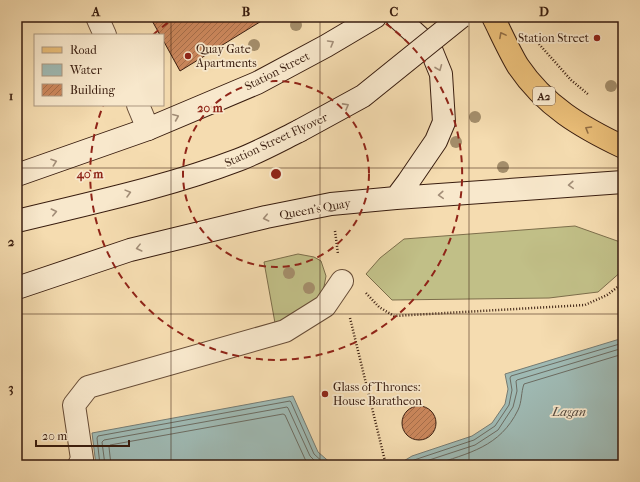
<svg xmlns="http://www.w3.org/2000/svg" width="640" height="482" font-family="'IM FELL French Canon',serif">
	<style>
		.grass { fill: #c1bf87; stroke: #7d6e4b }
		.water { fill: #9fbab4; stroke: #767b72 }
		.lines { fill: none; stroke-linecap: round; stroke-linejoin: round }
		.shore { stroke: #6c6c62; stroke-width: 1 }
		.building { fill: url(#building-hatch); stroke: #391d0f }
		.street-casing { stroke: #684d37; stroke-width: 24 }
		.secondary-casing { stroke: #391d0f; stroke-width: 24 }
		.primary-casing { stroke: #391d0f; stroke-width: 24 }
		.path { stroke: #391d0f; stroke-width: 2.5; stroke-dasharray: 1 2; stroke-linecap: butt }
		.street { stroke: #f8e8cc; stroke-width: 22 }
		.secondary { stroke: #f8e8cc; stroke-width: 22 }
		.primary { stroke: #eabe78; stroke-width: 22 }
		.secondary-bridge-casing { stroke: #391d0f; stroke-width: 24; stroke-linecap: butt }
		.secondary-bridge { stroke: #f8e8cc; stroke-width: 22 }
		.tree { fill: #a48e6b }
		.oneway { stroke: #926e44 }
		.oneway2 { stroke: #a28d77 }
		.grid { fill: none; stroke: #391d0f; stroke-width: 1; stroke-opacity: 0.55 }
		.ring { fill: none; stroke: #8f2418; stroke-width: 2; stroke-dasharray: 7 5 }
		.poi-dot { fill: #8f2418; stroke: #f8e8cc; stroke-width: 1.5 }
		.labels { text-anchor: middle; stroke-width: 3.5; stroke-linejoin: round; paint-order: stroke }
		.shield { fill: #f8e8cc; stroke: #725a48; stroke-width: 1 }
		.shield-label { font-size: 11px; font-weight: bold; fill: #391d0f }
		.poi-label { font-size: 12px; fill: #391d0f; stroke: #f8e8cc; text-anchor: start }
		.street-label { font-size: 12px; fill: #391d0f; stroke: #f8e8cc }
		.water-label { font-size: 13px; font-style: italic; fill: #584c41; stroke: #f8e8cc }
		.centre { fill: #8f2418; stroke: #f8e8cc; stroke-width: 2 }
		.ring-label { font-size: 12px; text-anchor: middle; font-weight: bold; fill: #8f2418; stroke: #f8e8cc; stroke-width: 3.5; stroke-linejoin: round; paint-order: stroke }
		.neatline { fill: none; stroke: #391d0f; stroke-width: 1.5 }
		.grid-label { font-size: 13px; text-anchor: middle; font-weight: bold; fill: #391d0f }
	</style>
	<defs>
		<pattern id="building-hatch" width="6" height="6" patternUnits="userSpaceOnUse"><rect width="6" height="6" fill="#cb875c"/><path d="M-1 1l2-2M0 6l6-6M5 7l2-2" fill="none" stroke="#a66e4a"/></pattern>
	</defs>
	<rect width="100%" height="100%" fill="#f5dcb0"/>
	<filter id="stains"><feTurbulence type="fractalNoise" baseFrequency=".005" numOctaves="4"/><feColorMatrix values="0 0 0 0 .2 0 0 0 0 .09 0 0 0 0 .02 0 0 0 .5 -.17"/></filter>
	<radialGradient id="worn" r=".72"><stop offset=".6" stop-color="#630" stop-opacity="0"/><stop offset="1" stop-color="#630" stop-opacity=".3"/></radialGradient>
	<path class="grass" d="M575,226L623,243V270L598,292L549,298L392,300L366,274L380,258L404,239Z
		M298,254L314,257L321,261L326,276L323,292L306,311L275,323L264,262Z"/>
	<path class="water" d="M623,338V465H397L412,456L472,436L492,423L505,404L508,389L505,374Z
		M293,396L318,452L333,465H96L92,433Z"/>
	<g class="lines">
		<path class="shore" d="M100,465L97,438L98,436L290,401L291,402L314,454L326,465
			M105,465L102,442L104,440L287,407L288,408L310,456L319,465
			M111,465L109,447L110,445L283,414L285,415L305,459L310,465
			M404,465L414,460L474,440L495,426L509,405L512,390L510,378L511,376L623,343
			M414,465L475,445L498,430L513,407L517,391L516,381L517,380L623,348
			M433,465C469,453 500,447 518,410C522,402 521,392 524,384L623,354"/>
	</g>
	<path class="building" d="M150,17H268L180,71L163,40V35H160Z
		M402 423a17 17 0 1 1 34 0a17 17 0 1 1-34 0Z"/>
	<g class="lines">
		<defs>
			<path id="street" d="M97,17L105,35
				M138,105L148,129
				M79,465L82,459L74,405L88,387L285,331L325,306L342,281"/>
			<path id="secondary" d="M17,175L148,129L257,83L326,46L375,17
				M396,198L408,182L436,141L444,122L441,74L430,47L397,17
				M17,221C91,203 167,187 238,160C259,152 279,141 299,131
				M17,288L130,250L266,217L331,204L396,198L623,182"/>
			<path id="primary" d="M493,17C501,33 509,51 518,66C545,106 581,127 623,147"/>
		</defs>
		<use href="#street" class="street-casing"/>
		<use href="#secondary" class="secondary-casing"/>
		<use href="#primary" class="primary-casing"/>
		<path class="path" d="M539,44L571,80L589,95
			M335,231L338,254
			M366,293L379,307L394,316L585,305L607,295L623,283
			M350,318L386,465"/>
		<use href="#street" class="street"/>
		<use href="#secondary" class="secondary"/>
		<use href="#primary" class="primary"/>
		<defs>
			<path id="secondary-bridge" d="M299,131L363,96L461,17"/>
		</defs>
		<use href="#secondary-bridge" class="secondary-bridge-casing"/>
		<use href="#secondary-bridge" class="secondary-bridge"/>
	</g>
	<g class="tree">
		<circle cx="296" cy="25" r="6"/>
		<circle cx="254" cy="45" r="6"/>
		<circle cx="611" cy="86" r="6"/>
		<circle cx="475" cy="117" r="6"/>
		<circle cx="456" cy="142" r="6"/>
		<circle cx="503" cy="167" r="6"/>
		<circle cx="289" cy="273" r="6"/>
		<circle cx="309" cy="288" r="6"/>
	</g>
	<defs><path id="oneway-chevron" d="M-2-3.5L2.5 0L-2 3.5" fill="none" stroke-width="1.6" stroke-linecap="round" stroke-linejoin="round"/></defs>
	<g class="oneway">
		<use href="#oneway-chevron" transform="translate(502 35) rotate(-118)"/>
		<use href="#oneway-chevron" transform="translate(588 129) rotate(-149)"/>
	</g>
	<g class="oneway2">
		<use href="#oneway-chevron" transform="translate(331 43) rotate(-30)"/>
		<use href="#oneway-chevron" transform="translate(439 68) rotate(68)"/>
		<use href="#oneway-chevron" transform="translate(346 106) rotate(-29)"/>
		<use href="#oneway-chevron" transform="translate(176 117) rotate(-23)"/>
		<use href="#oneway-chevron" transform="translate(54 162) rotate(-19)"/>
		<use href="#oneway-chevron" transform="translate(571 185) rotate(176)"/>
		<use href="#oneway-chevron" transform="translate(128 193) rotate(-15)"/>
		<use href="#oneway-chevron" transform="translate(441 195) rotate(176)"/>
		<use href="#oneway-chevron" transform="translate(54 212) rotate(-13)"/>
		<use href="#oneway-chevron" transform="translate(266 218) rotate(167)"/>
		<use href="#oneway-chevron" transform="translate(139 248) rotate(166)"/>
	</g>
	<path class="grid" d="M171,17V465M320,17V465M469,17V465M17,168H623M17,314H623"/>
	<g class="ring">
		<circle cx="276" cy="174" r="93"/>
		<path d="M153 35A186 186 0 0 1 176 17M376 17A186 186 0 1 1 103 106"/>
	</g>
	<g class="poi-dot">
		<circle cx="597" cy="38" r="4"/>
		<circle cx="188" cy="56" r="4"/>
		<circle cx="325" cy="394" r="4"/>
	</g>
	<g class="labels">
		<rect class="shield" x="533" y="87" width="22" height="18" rx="3"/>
		<g class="shield-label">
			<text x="544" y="100">A2</text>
		</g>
		<g class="poi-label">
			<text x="589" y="42" text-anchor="end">Station Street</text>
			<text x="196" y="53">Quay Gate<tspan x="196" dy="14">Apartments</tspan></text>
			<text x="333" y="391">Glass of Thrones:<tspan x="333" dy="14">House Baratheon</tspan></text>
		</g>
		<g class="street-label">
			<text transform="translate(277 71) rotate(-27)" y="4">Station Street</text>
			<text transform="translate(276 140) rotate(-25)" y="4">Station Street Flyover</text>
			<text transform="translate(315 209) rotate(-10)" y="4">Queen's Quay</text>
		</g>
		<g class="water-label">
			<text x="569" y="416">Lagan</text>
		</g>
	</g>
	<circle cx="276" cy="174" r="6" class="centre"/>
	<g class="ring-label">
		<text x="210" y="112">20 m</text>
		<text x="90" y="178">40 m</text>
	</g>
	<rect width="640" height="482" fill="none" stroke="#f5dcb0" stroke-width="44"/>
	<rect x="34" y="34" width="130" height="72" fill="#f8e8cc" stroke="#ac9780"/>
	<rect x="42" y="47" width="20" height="6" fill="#eabe78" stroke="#ac9780"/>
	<text x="70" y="54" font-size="12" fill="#391d0f">Road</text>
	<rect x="42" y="64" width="20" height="12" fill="#9fbab4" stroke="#ac9780"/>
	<text x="70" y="74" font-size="12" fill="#391d0f">Water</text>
	<rect x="42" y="84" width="20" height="12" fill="url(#building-hatch)" stroke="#ac9780"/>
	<text x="70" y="94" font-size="12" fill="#391d0f">Building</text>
	<path d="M36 440v6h93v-6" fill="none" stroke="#391d0f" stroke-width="2"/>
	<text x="42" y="440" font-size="12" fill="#391d0f" stroke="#f8e8cc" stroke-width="3" paint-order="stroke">20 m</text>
	<rect x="22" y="22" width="596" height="438" class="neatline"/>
	<g class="grid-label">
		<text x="96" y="16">A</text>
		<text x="246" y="16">B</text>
		<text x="394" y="16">C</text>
		<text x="544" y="16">D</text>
		<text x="11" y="100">1</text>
		<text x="11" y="246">2</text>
		<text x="11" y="392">3</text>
	</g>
	<rect width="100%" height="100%" filter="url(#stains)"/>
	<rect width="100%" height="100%" fill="url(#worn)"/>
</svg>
